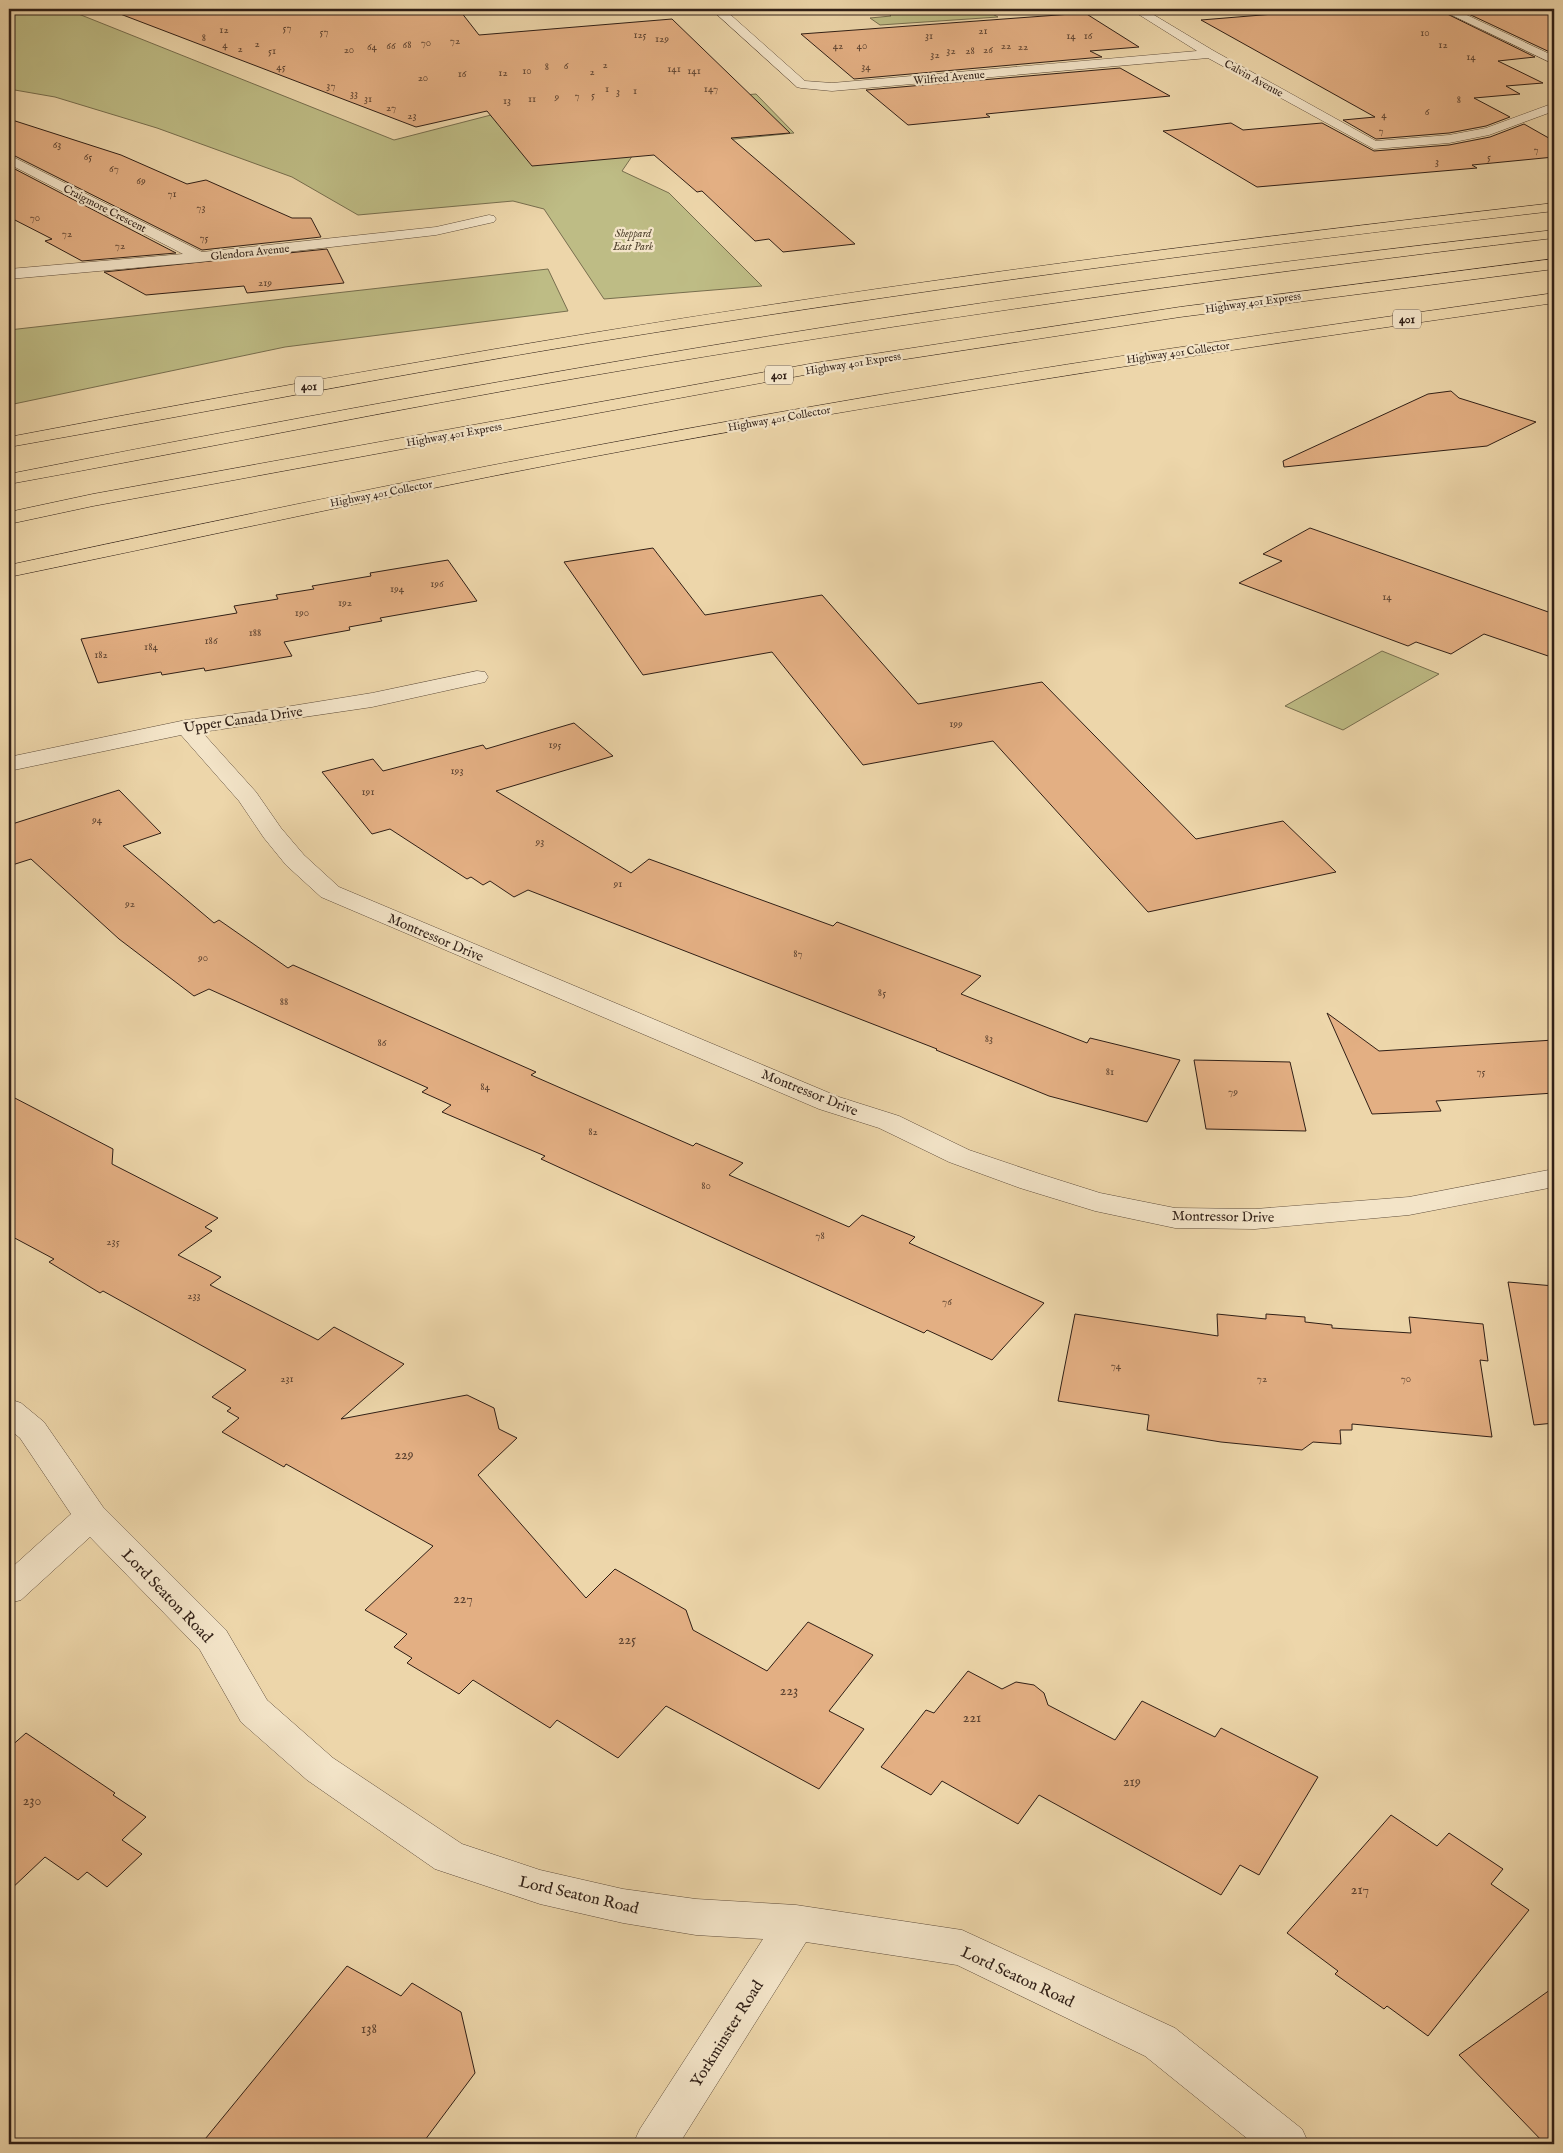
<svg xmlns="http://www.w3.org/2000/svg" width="1563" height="2153" font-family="'IM FELL English',serif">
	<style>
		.green { fill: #bebc85; stroke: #776e4e }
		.building { fill: #e3af83; stroke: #301f16 }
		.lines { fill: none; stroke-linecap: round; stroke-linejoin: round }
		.street-casing { stroke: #5f4d3b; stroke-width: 1 }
		.highway-casing { stroke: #301f16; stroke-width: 1 }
		.street { fill: #f3e4c8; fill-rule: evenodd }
		.highway { fill: #edd6aa; fill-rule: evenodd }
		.labels { text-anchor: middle; stroke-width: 4.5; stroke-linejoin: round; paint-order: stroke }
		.number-label { font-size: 11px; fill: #5d4331 }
		.far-street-label { font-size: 11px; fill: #301f16; stroke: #f3e4c8 }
		.far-park-label { font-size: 11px; font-style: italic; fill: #544632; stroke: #f3e4c8 }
		.shield { fill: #f3e4c8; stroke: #6a5a4b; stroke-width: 1 }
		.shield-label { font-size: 12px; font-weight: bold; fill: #301f16 }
		.street-label { font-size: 14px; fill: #301f16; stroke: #f3e4c8 }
		.near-number-label { font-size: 14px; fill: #5d4331 }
		.near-street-label { font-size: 16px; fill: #301f16; stroke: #f3e4c8 }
	</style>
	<rect width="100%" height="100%" fill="#edd6aa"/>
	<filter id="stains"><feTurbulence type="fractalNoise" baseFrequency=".004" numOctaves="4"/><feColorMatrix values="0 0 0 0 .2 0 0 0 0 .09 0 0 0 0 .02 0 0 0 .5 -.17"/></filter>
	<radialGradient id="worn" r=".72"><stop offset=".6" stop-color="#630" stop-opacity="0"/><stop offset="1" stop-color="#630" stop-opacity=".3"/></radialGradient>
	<path class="green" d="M9,9H66L394,140L491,115L756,94L794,133L637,149L622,171L669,193L762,286L604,299L544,209L513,201L358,215L292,177L157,128L55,97L9,89Z
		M883,9H983L998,17L880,25L870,18L891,16Z
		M548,269L568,311L285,347L9,405V330Z
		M1382,651L1439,674L1343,730L1285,706Z"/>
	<path class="building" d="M115,9H426V14L461,12L479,35L672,19L790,133L731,138L855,244L783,252L769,239L755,241L702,191L697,192L654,155L532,166L487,111L416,127L115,12Z
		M1335,9H1437L1535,57L1498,61L1543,83L1506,86L1520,94L1474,98L1510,117L1486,126L1449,133L1376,139L1343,120L1375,117L1201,20Z
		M1458,9H1554V54Z
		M1085,13L1139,47L1090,51L1102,57L854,79L801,34Z
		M1120,68L1170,96L986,114L990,117L908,125L866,90Z
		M9,119L121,155L187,184L206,180L292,218H311L321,237L202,250L9,153Z
		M1231,123L1243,130L1322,123L1374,151L1449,145L1490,137L1524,124L1554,141V157L1472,165L1477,168L1257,187L1163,131Z
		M9,166L176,253L82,261L45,241L52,239L9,217Z
		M327,249L344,283L247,293L244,286L146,295L104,272Z
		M1451,391L1459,398L1536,422L1487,446L1284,467L1283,461L1428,394Z
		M1310,528L1554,614V658L1484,634L1451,654L1416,642L1408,646L1239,583L1282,561L1263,554Z
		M653,548L705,615L822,595L918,704L1042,682L1196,839L1283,821L1336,872L1148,912L993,741L863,765L772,652L643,675L564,562Z
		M448,560L477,601L380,618L382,621L349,627L350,630L284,642L292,656L205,671L204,668L162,675L161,672L98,683L81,639L237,613L234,606L278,599L276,595L314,589L312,586L371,576L370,573Z
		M574,723L613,756L496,791L631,873L649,859L833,926L837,922L981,976L961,994L1087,1043L1090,1038L1180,1060L1147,1122L1049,1096L936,1050L937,1049L528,890L514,897L490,881L483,885L471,877L467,879L390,829L372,834L322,772L373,759L383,771L483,745L486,749Z
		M119,790L161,833L123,846L214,923L219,920L288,968L293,965L536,1072L531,1075L693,1146L696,1143L743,1163L729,1175L849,1227L862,1215L915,1237L909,1243L1044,1303L992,1360L927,1330L924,1333L744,1252L541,1159L545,1156L442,1112L451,1105L422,1092L428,1088L209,989L194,996L119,939L31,859L9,866V825Z
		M1327,1013L1379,1051L1554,1040V1093L1436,1101L1441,1111L1372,1114Z
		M1194,1060L1290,1062L1306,1131L1206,1129Z
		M9,1095L113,1149L112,1164L218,1218L205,1227L212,1231L178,1255L221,1277L210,1285L318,1340L334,1327L404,1364L341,1419L467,1395L494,1408L499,1429L517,1438L478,1475L586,1598L615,1569L686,1610L693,1630L767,1671L808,1622L873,1655L829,1711L864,1729L819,1789L666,1706L618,1758L557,1720L550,1728L473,1680L459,1694L407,1663L412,1658L394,1647L407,1634L365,1610L433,1546L286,1464L284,1467L222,1432L239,1418L227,1411L231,1408L212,1397L246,1370L103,1291L100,1293L49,1262L54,1259L9,1235Z
		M1508,1282L1554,1286V1423L1534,1425Z
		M1075,1314L1218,1336L1217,1314L1266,1319V1314L1305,1317V1322L1332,1325V1328L1411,1333L1409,1317L1483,1324L1488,1361L1480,1360L1492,1437L1352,1424V1430H1340L1341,1444L1313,1442L1302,1450L1221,1442L1147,1430L1149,1415L1058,1401Z
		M968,1671L1002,1689L1016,1682L1034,1685L1044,1693L1048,1705L1115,1740L1142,1701L1215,1737L1221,1728L1318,1777L1259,1875L1240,1865L1221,1895L1039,1795L1018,1824L942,1781L931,1795L881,1767L926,1710L934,1713Z
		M26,1733L115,1793L113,1795L146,1817L122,1840L142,1854L107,1887L87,1872L78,1880L45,1857L9,1891V1748Z
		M1391,1815L1437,1846L1449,1833L1503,1869L1491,1884L1529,1910L1428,2036L1387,2006L1384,2009L1335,1974L1338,1971L1287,1933Z
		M347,1966L401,1996L412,1983L461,2012L475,2073L422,2144H201Z
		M1554,1987V2144H1545L1459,2055Z"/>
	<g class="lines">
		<defs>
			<path id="street" d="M711,9H724L805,81L832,83L1197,51L1130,9H1144L1214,51L1376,141L1449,135L1486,128L1554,103V111L1489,135L1449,143L1374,149L1208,58L832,91L801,88L797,87Z
				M1439,9H1454L1554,56V64Z
				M9,155L202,252L436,227L489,215L494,216L496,219L494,222L436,235L200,262L9,279V269L183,254L9,164Z
				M477,671L485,672L488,677L485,682L372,707L202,732L256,792L281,828L304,855L339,887L839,1097L899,1116L969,1150L1040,1174L1100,1193L1175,1208L1255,1209L1409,1197L1554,1169V1187L1409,1215L1255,1229L1175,1228L1095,1211L1020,1188L949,1162L879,1128L819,1109L321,897L286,865L264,838L239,801L181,735L9,771V757L186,720L273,709L372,693Z
				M9,1399L21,1403L44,1422L103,1507L226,1630L267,1700L333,1758L462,1844L540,1870L623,1889L696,1899L796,1905L962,1930L1175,2028L1302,2129L1309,2144H1254L1145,2056L957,1965L806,1942L679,2144H633L640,2129L763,1939L696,1935L623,1923L540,1904L435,1869L307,1780L241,1722L200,1650L90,1537L21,1600L9,1603V1570L71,1514L20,1438L9,1429Z"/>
			<path id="highway" d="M1554,203V211C1231,248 909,291 589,343C395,375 202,413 9,447V437C266,388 524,342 783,303C1039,264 1296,232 1554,203Z
				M1554,230V238C1231,276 909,321 589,376C395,409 202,449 9,484V474C328,411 648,353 969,305C1164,276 1359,252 1554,230Z
				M1554,259V269L1180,317L815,373L93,506L9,524V512L93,494L815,363L1180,307Z
				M1554,293V303C1252,346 950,391 650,446C435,485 223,533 9,577V565C263,510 518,458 775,413C1034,367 1294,330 1554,293Z"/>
		</defs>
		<use href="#street" class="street-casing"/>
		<use href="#highway" class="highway-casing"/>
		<use href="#street" class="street"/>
		<use href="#highway" class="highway"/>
	</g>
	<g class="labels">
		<g class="number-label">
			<text x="287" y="31">57</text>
			<text x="224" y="33">12</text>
			<text x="983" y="34">21</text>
			<text x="324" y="35">57</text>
			<text x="1425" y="36">10</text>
			<text x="640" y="38">125</text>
			<text x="929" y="39">31</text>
			<text x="1071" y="39">14</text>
			<text x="1088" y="39">16</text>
			<text x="204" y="41">8</text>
			<text x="662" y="42">129</text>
			<text x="455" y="44">72</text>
			<text x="426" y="46">70</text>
			<text x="257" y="47">2</text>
			<text x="225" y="48">4</text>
			<text x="407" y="48">68</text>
			<text x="1443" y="48">12</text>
			<text x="391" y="49">66</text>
			<text x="838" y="49">42</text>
			<text x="862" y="49">40</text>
			<text x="1006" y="49">22</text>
			<text x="372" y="50">64</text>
			<text x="1023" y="50">22</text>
			<text x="240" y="52">2</text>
			<text x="349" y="53">20</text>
			<text x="988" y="53">26</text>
			<text x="272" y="54">51</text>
			<text x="951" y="54">32</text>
			<text x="970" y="54">28</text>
			<text x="935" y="58">32</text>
			<text x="1471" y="60">14</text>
			<text x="605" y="68">2</text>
			<text x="566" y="69">6</text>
			<text x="281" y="70">45</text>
			<text x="547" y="70">8</text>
			<text x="866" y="70">34</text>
			<text x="674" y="72">141</text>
			<text x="527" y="74">10</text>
			<text x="694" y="74">141</text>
			<text x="592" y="75">2</text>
			<text x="503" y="76">12</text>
			<text x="462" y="77">16</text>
			<text x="423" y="81">20</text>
			<text x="331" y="89">37</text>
			<text x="607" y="92">1</text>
			<text x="711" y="92">147</text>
			<text x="635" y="94">1</text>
			<text x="618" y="95">3</text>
			<text x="354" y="97">33</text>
			<text x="593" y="98">5</text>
			<text x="577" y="99">7</text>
			<text x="557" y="100">9</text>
			<text x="368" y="102">31</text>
			<text x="532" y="102">11</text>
			<text x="1459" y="103">8</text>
			<text x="507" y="104">13</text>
			<text x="391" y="111">27</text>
			<text x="1427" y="115">6</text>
			<text x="1384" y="118">4</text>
			<text x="412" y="119">23</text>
			<text x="1381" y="134">7</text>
			<text x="57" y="148">63</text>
			<text x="1536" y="153">7</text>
			<text x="88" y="160">65</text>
			<text x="1489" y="160">5</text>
			<text x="1437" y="165">3</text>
			<text x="114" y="172">67</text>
			<text x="141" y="184">69</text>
			<text x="172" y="197">71</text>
			<text x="201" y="211">73</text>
			<text x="35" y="221">70</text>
			<text x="67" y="237">72</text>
			<text x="204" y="241">75</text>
			<text x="120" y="249">72</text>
			<text x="265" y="286">219</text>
			<text x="437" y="587">196</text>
			<text x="397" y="592">194</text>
			<text x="1387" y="600">14</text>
			<text x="345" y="606">192</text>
			<text x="302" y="616">190</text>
			<text x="255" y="636">188</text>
			<text x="211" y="644">186</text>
			<text x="151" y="650">184</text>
			<text x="101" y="658">182</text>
			<text x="956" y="727">199</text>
			<text x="555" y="748">195</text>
			<text x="457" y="774">193</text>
			<text x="368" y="795">191</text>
			<text x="97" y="823">94</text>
			<text x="540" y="845">93</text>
			<text x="618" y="887">91</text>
			<text x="130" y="907">92</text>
			<text x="798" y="957">87</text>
			<text x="203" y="961">90</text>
			<text x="882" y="996">85</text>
			<text x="284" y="1005">88</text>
			<text x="989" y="1042">83</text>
			<text x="382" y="1046">86</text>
			<text x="1110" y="1075">81</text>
			<text x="1481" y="1075">75</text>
			<text x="485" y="1090">84</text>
			<text x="1233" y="1095">79</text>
			<text x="593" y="1135">82</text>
			<text x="706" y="1189">80</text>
			<text x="820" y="1239">78</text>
			<text x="113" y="1245">235</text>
			<text x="194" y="1299">233</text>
			<text x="947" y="1305">76</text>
			<text x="1116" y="1369">74</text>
			<text x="287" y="1382">231</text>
			<text x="1262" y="1382">72</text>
			<text x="1406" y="1382">70</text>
		</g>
		<g class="far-street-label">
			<text transform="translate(949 77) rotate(-5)" y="4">Wilfred Avenue</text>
			<text transform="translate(1254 78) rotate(29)" y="4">Calvin Avenue</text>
			<text transform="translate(105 208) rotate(27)" y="4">Craigmore Crescent</text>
			<text transform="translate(250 252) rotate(-6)" y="4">Glendora Avenue</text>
			<text transform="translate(1253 302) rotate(-8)" y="4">Highway 401 Express</text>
			<text transform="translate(1178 352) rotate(-8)" y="4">Highway 401 Collector</text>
			<text transform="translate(853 363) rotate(-9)" y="4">Highway 401 Express</text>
			<text transform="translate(779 418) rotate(-10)" y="4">Highway 401 Collector</text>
			<text transform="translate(454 434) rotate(-10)" y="4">Highway 401 Express</text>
			<text transform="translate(381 493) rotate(-11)" y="4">Highway 401 Collector</text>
		</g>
		<g class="far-park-label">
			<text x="633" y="237">Sheppard<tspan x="633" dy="13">East Park</tspan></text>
		</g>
		<g class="shield">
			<rect x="1393" y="309.5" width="28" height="19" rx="4"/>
			<rect x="765" y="365.5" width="28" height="19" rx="4"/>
			<rect x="295" y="376.5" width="28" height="19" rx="4"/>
		</g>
		<g class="shield-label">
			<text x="1407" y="323">401</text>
			<text x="779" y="379">401</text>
			<text x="309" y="390">401</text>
		</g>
		<g class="street-label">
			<text transform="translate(243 719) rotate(-8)" y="5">Upper Canada Drive</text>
			<text transform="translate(436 937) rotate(23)" y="5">Montressor Drive</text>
			<text transform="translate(810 1092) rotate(22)" y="5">Montressor Drive</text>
			<text transform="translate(1223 1216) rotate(1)" y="5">Montressor Drive</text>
		</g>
		<g class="near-number-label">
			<text x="404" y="1459">229</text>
			<text x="463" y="1603">227</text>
			<text x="627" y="1644">225</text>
			<text x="789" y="1695">223</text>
			<text x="972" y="1722">221</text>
			<text x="1132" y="1786">219</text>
			<text x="32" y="1805">230</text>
			<text x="1360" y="1894">217</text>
			<text x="369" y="2033">138</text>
		</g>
		<g class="near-street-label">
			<text transform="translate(168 1595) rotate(46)" y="6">Lord Seaton Road</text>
			<text transform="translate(579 1894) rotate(13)" y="6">Lord Seaton Road</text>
			<text transform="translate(1018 1976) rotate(25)" y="6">Lord Seaton Road</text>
			<text transform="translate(726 2033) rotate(-58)" y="6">Yorkminster Road</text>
		</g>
	</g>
	<rect width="1563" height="2153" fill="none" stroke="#edd6aa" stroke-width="30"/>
	<rect x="10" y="10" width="1543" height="2133" fill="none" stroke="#301f16" stroke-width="2.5"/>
	<rect x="15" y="15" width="1533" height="2123" fill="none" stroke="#301f16"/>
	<rect width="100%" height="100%" filter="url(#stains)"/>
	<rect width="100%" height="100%" fill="url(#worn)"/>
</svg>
